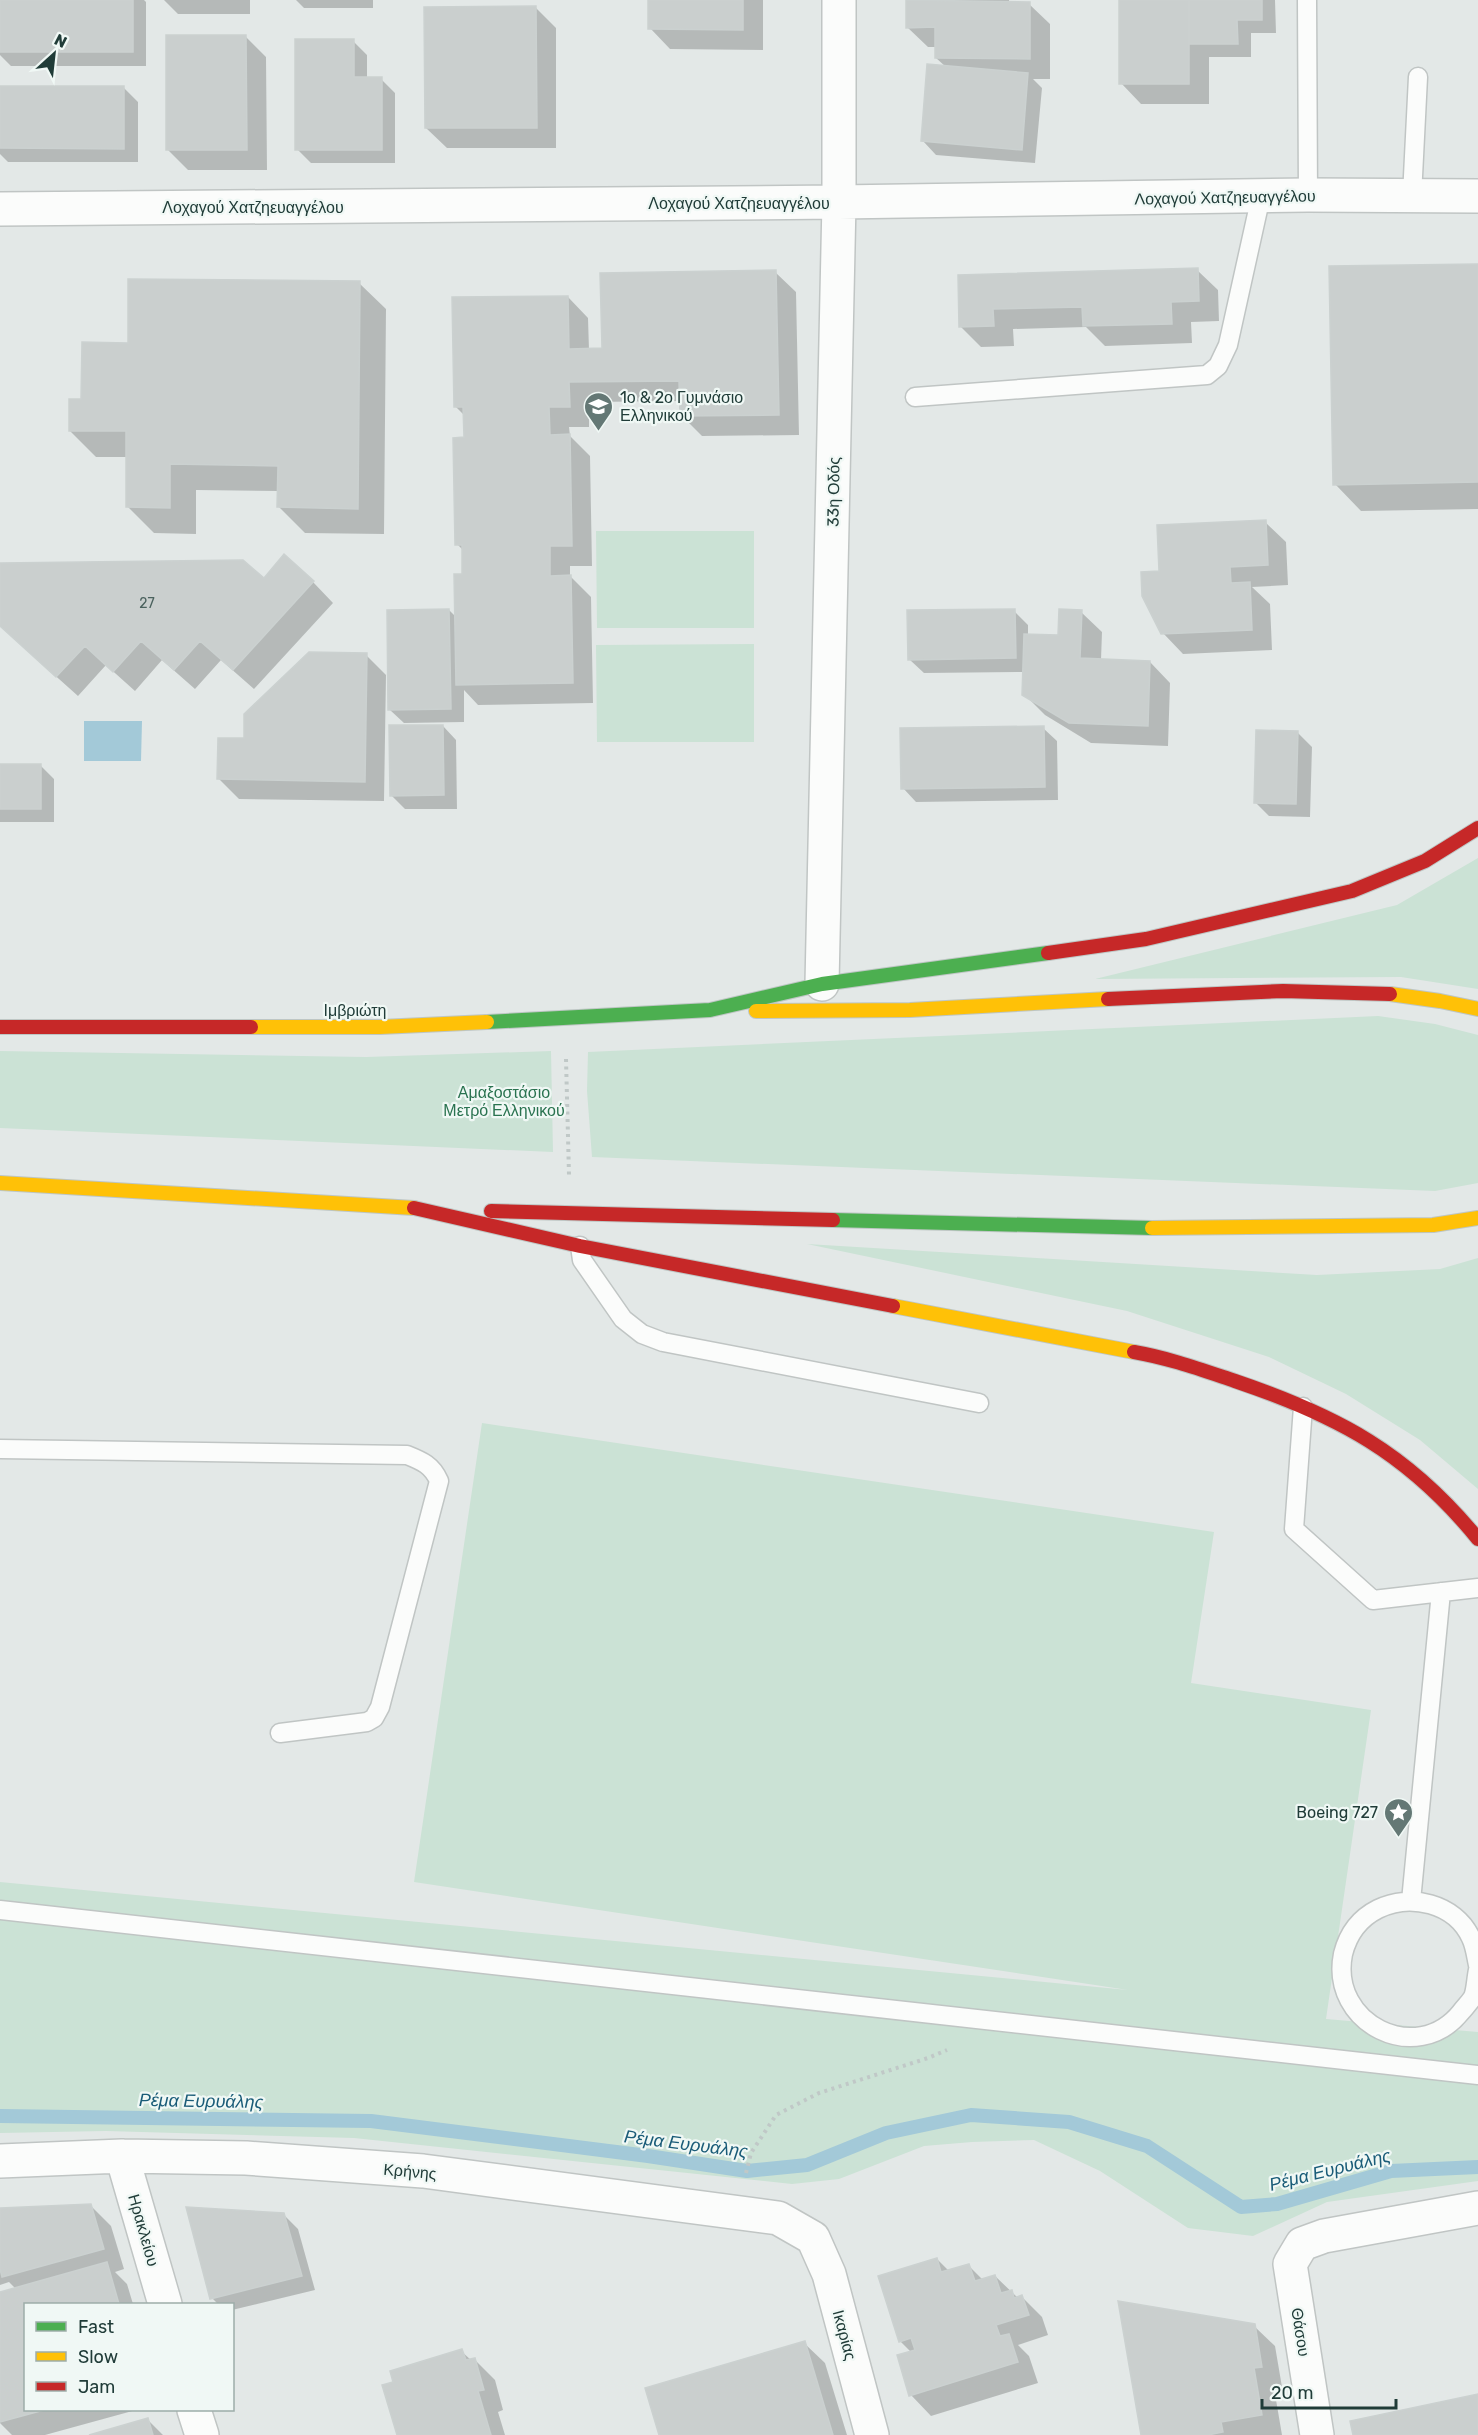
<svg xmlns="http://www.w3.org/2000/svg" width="1478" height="2435" font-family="Rubik,sans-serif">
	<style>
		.green { fill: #cbe2d5 }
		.water { fill: #a3c9d8 }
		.shadow { fill: #0003 }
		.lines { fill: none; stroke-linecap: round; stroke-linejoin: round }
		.stream { stroke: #a3c9d8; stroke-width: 14 }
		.building { fill: #cacfce; stroke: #cbd1d0; stroke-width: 1.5 }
		.lane-casing { stroke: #c0c5c4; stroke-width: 21 }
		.street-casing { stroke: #c0c5c4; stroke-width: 36 }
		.fast-casing { stroke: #bec6c4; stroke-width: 16 }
		.slow-casing { stroke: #bec6c4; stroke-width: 16 }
		.jam-casing { stroke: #bec6c4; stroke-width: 16 }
		.path { stroke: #c0c8c7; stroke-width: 4; stroke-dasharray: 3 4.5; stroke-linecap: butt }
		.lane { stroke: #fbfcfb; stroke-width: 18 }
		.street { stroke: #fbfcfb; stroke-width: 33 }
		.fast { stroke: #4caf50; stroke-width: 14 }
		.slow { stroke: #ffc107; stroke-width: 14 }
		.jam { stroke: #c62828; stroke-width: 14 }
		.labels { text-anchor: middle; stroke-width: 4.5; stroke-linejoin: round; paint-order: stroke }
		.number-label { font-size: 14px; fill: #4b625e }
		.street-label { font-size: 16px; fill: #203c38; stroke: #f0f8f5 }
		.poi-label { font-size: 16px; fill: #203c38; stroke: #f0f8f5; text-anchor: start }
		.park-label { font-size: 16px; fill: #2a7350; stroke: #f0f8f5 }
		.water-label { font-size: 18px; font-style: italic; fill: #1a5c78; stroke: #f0f8f5 }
	</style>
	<rect width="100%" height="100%" fill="#e3e8e7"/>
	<path class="green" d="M596,531H754V628H597Z
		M754,644V742H597L596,645Z
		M1478,858V989L1401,977L1095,979L1397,905Z
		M1378,1016L1435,1024L1478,1035V1183L1435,1191L592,1157L587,1091L588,1052Z
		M0,1051L366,1057L551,1051L553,1152L0,1128Z
		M807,1244L1317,1275L1440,1269L1478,1258V1489L1420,1440L1346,1394L1269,1357L1127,1311Z
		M482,1423L1214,1532L1191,1683L1371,1710L1326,2019L1478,2032V2181L1327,2202L1253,2236L1188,2228L1100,2171L1034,2140L972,2142L924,2146L839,2179L792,2184L354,2138L106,2131L0,2133V1882L1128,1990L414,1882Z"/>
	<path class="water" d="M84,721H142L141,761H84Z"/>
	<path class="shadow" d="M0,0H144L146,2V66H11L0,55Z
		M164,0H250V14H178Z
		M296,0H373V8H304Z
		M649,0H763V50L670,49L650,28Z
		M907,0H1009V4H1029L1050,24V79H1033L1042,88L1035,163L936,155L923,141L946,67L936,58V47H928L907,27Z
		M1120,0H1275L1276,33H1251V57H1209V104H1141L1121,83Z
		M536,8L556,28V148H447L426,128Z
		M245,36L266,57L267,170H188L168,150Z
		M353,41L367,55V79H381L395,93V163H311L297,149Z
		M0,88H124L138,102V162H8L0,154Z
		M1478,265V509L1361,511L1335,484Z
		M1197,270L1218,290L1219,321L1191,322L1192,343L1105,346L1086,327L1013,329L1014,346L981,347L960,326L959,276Z
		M775,272L796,292L799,435L702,436L682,416L681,401L589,402V427H569L570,436L590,456L592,566H570V576L591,597L593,703L478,705L464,690V722L404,723L390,710L449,610L457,618L464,576L463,550L457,544L465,439V416L455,406L568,297L588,318L589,350L603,349Z
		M359,283L386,309L384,534L305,533L279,507V491L196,490V534L154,533L127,506L128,457H96L70,431L83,401L129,344Z
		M1265,522L1286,542L1288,585L1252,587L1270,604L1272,650L1183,654L1163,633L1161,573Z
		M264,580L313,582L333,603L254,689L221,660L195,689L162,660L135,691L106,665L78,696L21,645Z
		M1014,611L1028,625V636H1060L1081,612L1102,632L1101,660L1150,662L1170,683L1168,746L1091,743L1045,715L1024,694V672L924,673L910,660Z
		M366,655L386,675L384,801L239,799L218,778L245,740Z
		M443,726L456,740L457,809H405L391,795Z
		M1043,728L1057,741L1058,800L916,802L903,788Z
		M1298,733L1312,747L1310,817L1269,816L1255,802Z
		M0,765H40L54,779V822H0Z
		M90,2205L111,2226L124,2269L115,2272L127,2284L133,2304H26V2410H136L45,2435H12L0,2423V2294L16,2289L9,2282L0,2285V2210Z
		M284,2215L298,2229L315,2290L232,2310V2304H218L212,2298Z
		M937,2259L949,2271L969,2266L983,2280L995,2276L1018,2298L1022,2297L1042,2317L1048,2335L1018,2345L1029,2356L1038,2383L931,2416L911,2395V2352L900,2341Z
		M1254,2326L1275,2346L1282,2387L1274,2388L1282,2435H1143Z
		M804,2343L825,2363L847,2435H661Z
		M461,2351L471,2360L474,2359L495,2380L503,2410L498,2412L505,2435H399L395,2383Z
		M148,2420L163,2435H95Z"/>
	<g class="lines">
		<path class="stream" d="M0,2116L371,2121L648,2156L747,2171L807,2165L886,2133L971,2115L1069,2122L1147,2146L1241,2207L1277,2204L1391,2171L1478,2167"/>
	</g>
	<path class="building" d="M0,0H133V52H0Z
		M648,0H743V30L648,29Z
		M906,0L1030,2V59L935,58V27L906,28Z
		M1119,0H1189V84H1119Z
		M1189,0H1262V20H1237L1238,44H1189Z
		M536,6L537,128H425L424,7Z
		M166,35H246L247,150H166Z
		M295,39H354V77H382V150H295Z
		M927,64L1028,73L1022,150L921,141Z
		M0,86H124V149L0,148Z
		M1478,264V482L1333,485L1329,266Z
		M1198,268L1199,301L1171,302L1172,324L1083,326L1082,307L993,309L994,326L959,327L958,275Z
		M776,270L779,415L680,416L679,381L569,382L570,407H549L550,435L570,434L572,546H550V576L571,575L573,683L456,685L454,574H462V545H455L453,438L464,437L463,407H454L452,297L568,296L569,349L602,348L600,273Z
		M128,279L360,281L358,509L277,507L278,466L170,464V508L126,507V431H69V399H81L82,342L128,343Z
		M1266,520L1268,565L1230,567L1231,583L1250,582L1252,630L1161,634L1142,596L1141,572L1159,571L1157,525Z
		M284,554L314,581L233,670L200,641L174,670L141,641L113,672L85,646L56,677L0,626V563L243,560L264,578Z
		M449,609L451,709L388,710L387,610Z
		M1015,609L1016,658L908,660L907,610Z
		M1059,609L1082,610L1080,658L1150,661L1148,726L1069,723L1022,695L1024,634L1058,635Z
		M309,652L367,653L365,782L217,779L218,738H244V714Z
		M389,725H443L444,795L390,796Z
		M1044,726L1045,787L901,789L900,728Z
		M1256,730L1298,731L1296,804L1254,803Z
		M0,764H41V809H0Z
		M91,2204L104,2249L2,2277L0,2269V2208Z
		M186,2207L284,2213L302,2276L210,2299Z
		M937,2258L941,2272L969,2264L975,2281L995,2275L1001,2293L1012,2290L1014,2298L1022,2295L1029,2315L996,2325L1000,2336L1009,2334L1018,2362L909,2396L897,2355L915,2350L911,2338L899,2342L878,2276Z
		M107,2262L119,2304H26V2410H44L0,2422V2292Z
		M1118,2301L1255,2324L1262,2367L1254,2368L1262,2415L1221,2422L1223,2432L1208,2435H1141Z
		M805,2341L833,2435H659L645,2388Z
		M462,2349L466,2360L475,2358L484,2390L478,2391L491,2435H397L382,2385L393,2382L390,2371Z
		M1478,2394V2435H1353L1350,2421Z
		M148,2418L153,2435H89Z"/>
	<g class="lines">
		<defs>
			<path id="lane" d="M1307,0L1308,195
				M1412,196L1418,77
				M915,397L1207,375L1218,366L1228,345L1261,196
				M580,1246L582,1260L623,1319L642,1334L663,1342L979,1403
				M1303,1407L1294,1529L1373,1600L1478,1588
				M0,1449L407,1455C422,1461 432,1465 439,1481L380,1707L374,1718L367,1722L280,1733
				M1411,1901L1441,1592
				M0,1910L1478,2075
				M1478,1965C1476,1956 1475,1946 1471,1938C1455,1903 1410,1893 1378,1909C1360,1918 1348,1934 1343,1954C1329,2024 1417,2067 1461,2012C1465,2007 1470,2002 1473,1997C1476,1990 1476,1979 1478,1970"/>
			<path id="street" d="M0,209L839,202L1308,195L1478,196
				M822,984L839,202V0
				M122,2156L165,2304
				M0,2161L122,2156L246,2158L423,2171L778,2218L813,2238L829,2274L872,2435
				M194,2410L202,2435
				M1317,2435L1290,2264L1302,2244L1324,2236L1478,2208"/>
			<path id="fast" d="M710,1010L822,984L1048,953
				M487,1022L710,1010
				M833,1220L1152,1228"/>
			<path id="slow" d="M1390,994L1440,1001L1478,1009
				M756,1011L910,1010L1108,999
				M251,1027H380L487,1022
				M0,1183L414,1208
				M1152,1228L1433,1225L1478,1218
				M893,1306L1134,1352"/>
			<path id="jam" d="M1048,953L1146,939L1352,891L1425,861L1478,828
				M1108,999L1283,991L1390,994
				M0,1027H251
				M414,1208L580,1246L893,1306
				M491,1211L833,1220
				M1134,1352C1169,1358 1202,1370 1235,1381C1338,1416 1408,1453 1478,1539"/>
		</defs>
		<use href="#lane" class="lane-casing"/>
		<use href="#street" class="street-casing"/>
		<use href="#fast" class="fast-casing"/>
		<use href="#slow" class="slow-casing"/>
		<use href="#jam" class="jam-casing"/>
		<path class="path" d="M566,1059L569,1175
			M746,2173L751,2153L776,2115L819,2093L928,2058L947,2050"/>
		<use href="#lane" class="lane"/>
		<use href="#street" class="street"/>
		<use href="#fast" class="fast"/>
		<use href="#slow" class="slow"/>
		<use href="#jam" class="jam"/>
	</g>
	<defs>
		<symbol id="school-pin" viewBox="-11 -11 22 30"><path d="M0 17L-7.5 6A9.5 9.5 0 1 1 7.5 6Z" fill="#647875" stroke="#f0f8f5"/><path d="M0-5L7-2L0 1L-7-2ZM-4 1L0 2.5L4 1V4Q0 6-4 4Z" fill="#fff"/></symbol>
		<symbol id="sight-pin" viewBox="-11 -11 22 30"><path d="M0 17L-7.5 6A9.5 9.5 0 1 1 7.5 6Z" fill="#647875" stroke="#f0f8f5"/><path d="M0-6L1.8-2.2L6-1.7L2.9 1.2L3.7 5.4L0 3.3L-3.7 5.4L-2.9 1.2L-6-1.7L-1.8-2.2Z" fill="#fff"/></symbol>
	</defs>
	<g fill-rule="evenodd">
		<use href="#school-pin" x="582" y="390" width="33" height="45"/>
		<use href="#sight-pin" x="1382" y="1796" width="33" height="45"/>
	</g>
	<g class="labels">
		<g class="number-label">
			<text x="147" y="608">27</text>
		</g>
		<g class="street-label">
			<text transform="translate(1225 197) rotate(-1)" y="6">Λοχαγού Χατζηευαγγέλου</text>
			<text x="739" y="209">Λοχαγού Χατζηευαγγέλου</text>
			<text x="253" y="213">Λοχαγού Χατζηευαγγέλου</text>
			<text transform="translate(833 492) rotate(-89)" y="6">33η Οδός</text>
			<text x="355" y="1016">Ιμβριώτη</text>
			<text transform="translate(410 2171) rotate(5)" y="6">Κρήνης</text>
			<text transform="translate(144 2230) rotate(74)" y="6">Ηρακλείου</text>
			<text transform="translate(1301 2332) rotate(81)" y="6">Θάσου</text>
			<text transform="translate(845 2335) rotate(75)" y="6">Ικαρίας</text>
		</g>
		<g class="poi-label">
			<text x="620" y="403">1ο &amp; 2ο Γυμνάσιο<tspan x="620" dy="18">Ελληνικού</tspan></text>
			<text x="1378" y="1818" text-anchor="end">Boeing 727</text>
		</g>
		<g class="park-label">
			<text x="504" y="1098">Αμαξοστάσιο<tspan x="504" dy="18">Μετρό Ελληνικού</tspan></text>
		</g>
		<g class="water-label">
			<text transform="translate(201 2101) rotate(1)" y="6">Ρέμα Ευρυάλης</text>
			<text transform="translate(686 2144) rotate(7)" y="6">Ρέμα Ευρυάλης</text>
			<text transform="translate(1330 2170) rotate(-14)" y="6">Ρέμα Ευρυάλης</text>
		</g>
	</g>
	<rect x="24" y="2303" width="210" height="108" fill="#f0f8f5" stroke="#9dada9" stroke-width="1.5"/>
	<rect x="36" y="2322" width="30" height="9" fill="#4caf50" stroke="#9dada9" stroke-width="1.5"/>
	<text x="78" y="2333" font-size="18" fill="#203c38">Fast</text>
	<rect x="36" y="2352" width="30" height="9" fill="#ffc107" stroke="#9dada9" stroke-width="1.5"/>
	<text x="78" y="2363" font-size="18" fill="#203c38">Slow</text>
	<rect x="36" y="2382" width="30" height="9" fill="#c62828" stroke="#9dada9" stroke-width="1.5"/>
	<text x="78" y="2393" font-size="18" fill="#203c38">Jam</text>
	<g transform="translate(54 54) rotate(27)" stroke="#f0f8f5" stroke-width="4.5" paint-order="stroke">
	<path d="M0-4.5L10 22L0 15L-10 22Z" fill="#203c38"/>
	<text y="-9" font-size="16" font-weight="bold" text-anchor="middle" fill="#203c38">N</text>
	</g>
	<path d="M1262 2399v9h134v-9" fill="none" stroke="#203c38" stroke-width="3"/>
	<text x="1271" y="2399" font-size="18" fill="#203c38" stroke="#f0f8f5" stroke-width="4.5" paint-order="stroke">20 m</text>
</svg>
